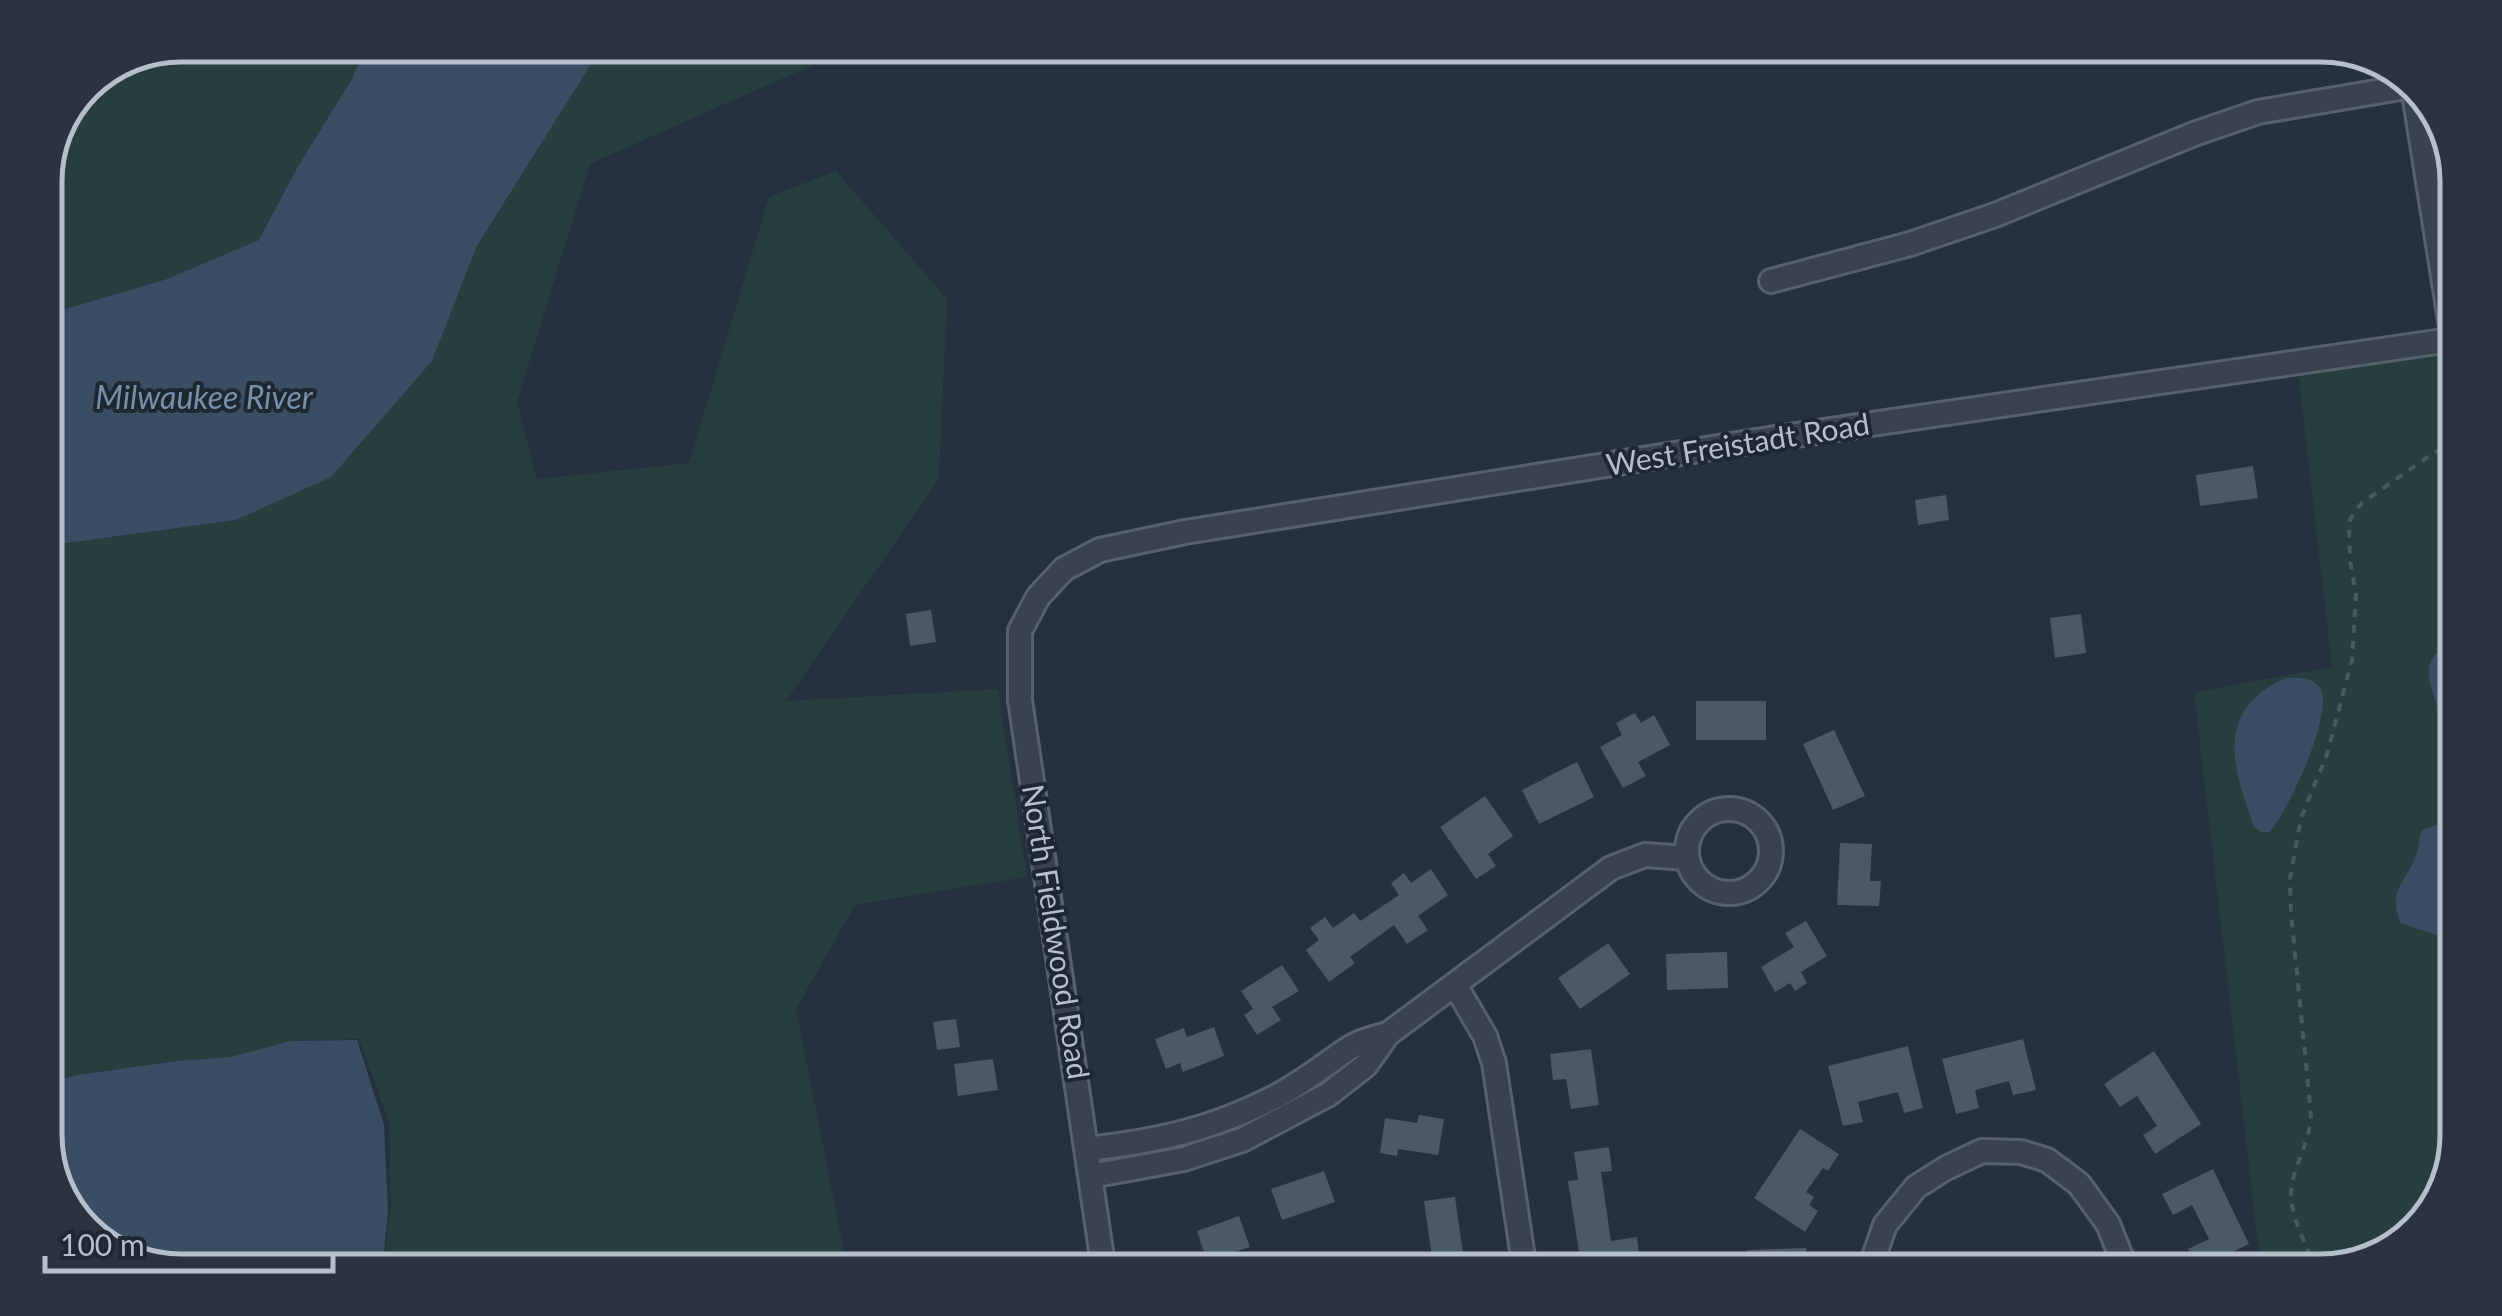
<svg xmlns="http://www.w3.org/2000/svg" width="2502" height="1316" font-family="Lato,sans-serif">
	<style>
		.green { fill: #273e3f }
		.water { fill: #394e65 }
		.building { fill: #4b5867 }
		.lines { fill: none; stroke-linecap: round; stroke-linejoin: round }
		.minor-casing { stroke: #57616c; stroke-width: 28 }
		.path { stroke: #455b5c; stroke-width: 4; stroke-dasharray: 8 8; stroke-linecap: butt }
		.minor { stroke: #39434e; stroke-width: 22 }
		.labels { text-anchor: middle; stroke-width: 8; stroke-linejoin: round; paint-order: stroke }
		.street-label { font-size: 30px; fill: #b5bec9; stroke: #1e2833 }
		.water-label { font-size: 32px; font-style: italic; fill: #7690ab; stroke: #1e2833 }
		.rim { fill: none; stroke: #b5bec9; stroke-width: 5 }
	</style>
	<rect width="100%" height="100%" fill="#25313e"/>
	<path class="green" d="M182,45H366L352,79L297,168L259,240L167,279L45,315V173L85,85Z
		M603,45H858L590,164L517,402L537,479L689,463L769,197L836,171L947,299L939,479L786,701L998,689L1027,877L855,905L796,1009L848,1271H382L391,1207L389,1122L359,1039L290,1041L231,1057L177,1061L77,1075L45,1083V546L236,520L432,361L477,246Z
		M2413,87L2434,106L2457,173V1134L2443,1195L2396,1248L2321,1271H2261L2194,692L2332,667L2297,363L2453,339Z"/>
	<path class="water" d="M366,45H603L477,246L432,361L331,477L236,520L45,546V315L167,279L259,240L297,168L352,79Z
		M2457,637V781C2440,766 2445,743 2448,723C2441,713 2436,705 2433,693C2423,661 2432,655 2457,637Z
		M2285,678C2297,678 2313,676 2320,688C2335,712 2288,811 2270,832H2261L2254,827C2233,768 2213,712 2285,678Z
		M2441,823L2454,835L2457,834V873L2448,899L2457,910V929L2437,935L2400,923C2390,893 2400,888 2413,863C2418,853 2419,842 2421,831Z
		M357,1040L384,1125L388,1212L382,1271H182L121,1257L68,1211L45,1144V1083L77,1075L177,1061L231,1057L290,1041Z"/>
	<path class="building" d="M2253,466L2258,498L2200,506L2196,475Z
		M1946,495L1949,520L1918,525L1915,500Z
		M931,610L936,642L910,646L906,614Z
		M2081,614L2086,653L2055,658L2050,618Z
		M1696,701H1766V740H1696Z
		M1635,713L1641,723L1654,715L1670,745L1638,762L1646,776L1623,788L1600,747L1622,735L1616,723Z
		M1834,730L1865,796L1833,810L1803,744Z
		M1577,762L1594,797L1539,824L1522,790Z
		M1485,796L1513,836L1488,854L1496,866L1476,879L1440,827Z
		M1840,843L1872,844L1870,881H1881L1879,906L1837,905Z
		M1431,869L1448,895L1418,916L1428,930L1407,944L1394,925L1350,957L1355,963L1329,982L1306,950L1319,940L1310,928L1325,917L1333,928L1354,913L1360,921L1399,895L1391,883L1404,873L1411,883Z
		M1806,921L1827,956L1801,972L1807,983L1795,991L1790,983L1775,992L1761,967L1794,947L1785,933Z
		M1608,943L1630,974L1580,1009L1558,978Z
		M1727,952L1728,988L1667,990L1666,954Z
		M1282,965L1299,991L1272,1007L1281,1020L1257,1035L1244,1015L1253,1009L1241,991Z
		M956,1019L960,1047L937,1050L933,1022Z
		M1214,1027L1224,1056L1183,1072L1180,1063L1166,1069L1155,1039L1184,1028L1187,1037Z
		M2023,1039L2036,1090L2013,1095L2009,1081L1975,1090L1979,1108L1956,1114L1942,1059Z
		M1908,1046L1923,1108L1904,1113L1898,1092L1858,1102L1863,1122L1843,1126L1828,1066Z
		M1591,1049L1599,1105L1571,1109L1566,1079L1553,1080L1550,1054Z
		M2154,1051L2201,1124L2155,1154L2143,1135L2157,1126L2137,1096L2120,1107L2104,1084Z
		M993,1059L998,1090L958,1096L954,1064Z
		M1419,1115L1444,1119L1438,1155L1398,1149L1397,1156L1380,1153L1385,1118L1417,1123Z
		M1800,1129L1839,1154L1828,1171L1823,1168L1806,1192L1814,1197L1809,1205L1818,1211L1805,1232L1754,1198Z
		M1609,1147L1612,1171L1601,1172L1611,1241L1637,1237L1639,1255L1626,1257L1628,1271H1582L1568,1181L1578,1180L1574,1152Z
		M2213,1169L2249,1244L2197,1269L2188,1249L2209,1239L2192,1205L2173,1215L2162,1194Z
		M1324,1171L1335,1202L1282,1220L1271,1189Z
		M1455,1197L1465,1267L1434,1271L1424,1201Z
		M1239,1216L1250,1247L1207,1261L1197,1231Z
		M1806,1248L1807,1270L1748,1271L1747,1250Z"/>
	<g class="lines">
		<defs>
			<path id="minor" d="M2413,87L2453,339
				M1771,281L1910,244L1995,215L2194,134L2258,112L2412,86
				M1687 851a42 42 0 1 1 84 0a42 42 0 1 1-84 0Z
				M1455,985L1485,1036L1494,1063L1525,1271
				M1087,1149C1157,1141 1210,1130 1273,1098C1301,1084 1325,1064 1351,1047C1362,1040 1376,1037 1388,1034L1611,868L1645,855L1687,858
				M1091,1176L1184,1159L1242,1140L1329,1094L1366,1065L1388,1034
				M1104,1271L1020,700V631L1038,597L1064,569L1100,550L1185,532L1775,438L2457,339
				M1869,1271L1885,1225L1916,1187L1946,1168L1982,1151L2021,1152L2047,1160L2079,1184L2108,1224L2122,1259V1271"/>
		</defs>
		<use href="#minor" class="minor-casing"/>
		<path class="path" d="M2317,1271C2308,1248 2291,1219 2291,1194C2292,1167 2310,1144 2311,1115L2291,913L2290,879L2301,818L2327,754L2352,660L2356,594L2350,561L2349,523L2353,513L2362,503L2432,454L2457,442"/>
		<use href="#minor" class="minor"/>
	</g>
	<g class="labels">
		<g class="street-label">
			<text transform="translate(1738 445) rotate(-9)" y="10">West Freistadt Road</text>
			<text transform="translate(1055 932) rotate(81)" y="10">North Fieldwood Road</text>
		</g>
		<g class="water-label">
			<text x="204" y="409">Milwaukee River</text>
		</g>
	</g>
	<path d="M0 0H2502V1316H0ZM181 62H2321A119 119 0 0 1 2440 181V1135A119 119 0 0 1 2321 1254H181A119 119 0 0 1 62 1135V181A119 119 0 0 1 181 62Z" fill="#2a343f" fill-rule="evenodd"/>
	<path class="rim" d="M181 62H2321A119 119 0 0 1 2440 181V1135A119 119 0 0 1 2321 1254H181A119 119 0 0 1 62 1135V181A119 119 0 0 1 181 62Z"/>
	<path d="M45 1256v15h288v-15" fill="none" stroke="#b5bec9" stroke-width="5"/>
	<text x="60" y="1256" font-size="30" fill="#b5bec9" stroke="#1e2833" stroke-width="8" paint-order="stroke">100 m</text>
</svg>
